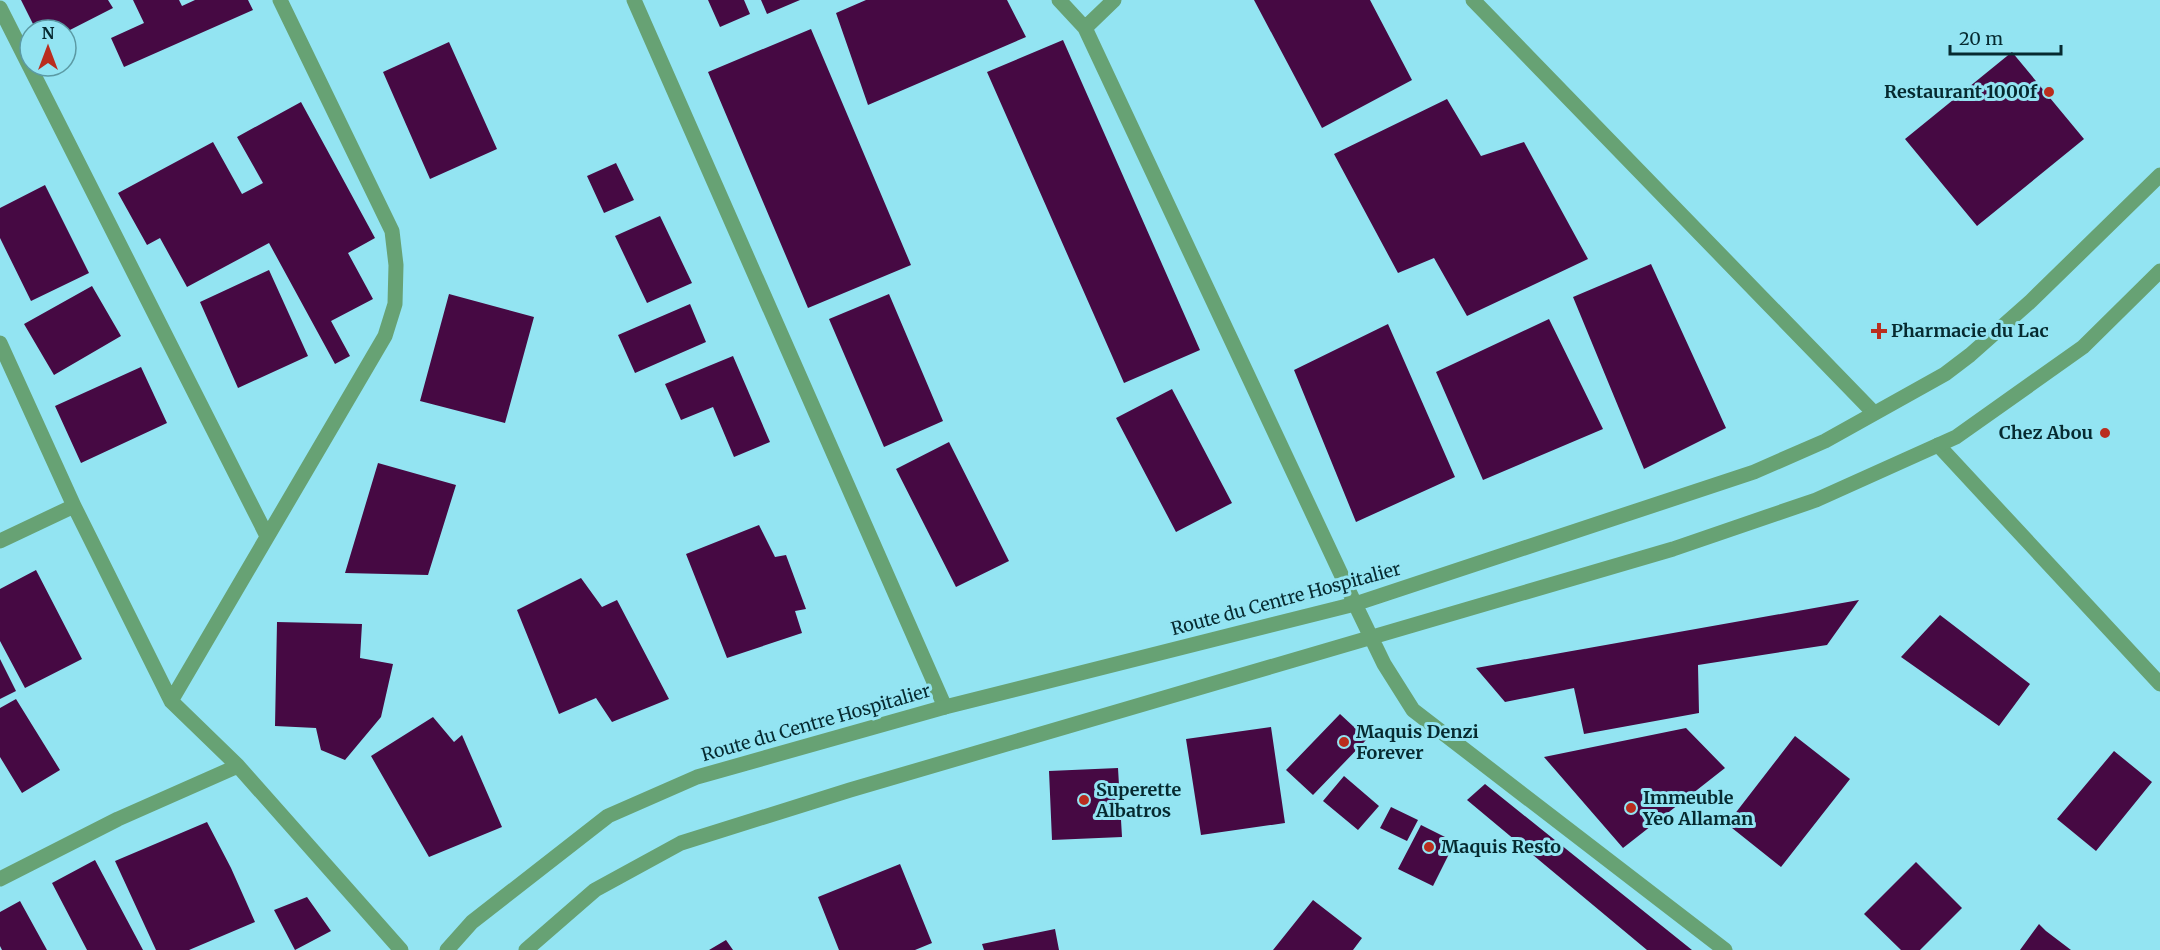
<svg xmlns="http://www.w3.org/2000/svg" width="2160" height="950" font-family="Merriweather,serif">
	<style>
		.building { fill: #460943 }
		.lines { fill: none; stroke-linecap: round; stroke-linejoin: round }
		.minor { stroke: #67a274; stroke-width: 15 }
		.tertiary { stroke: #67a274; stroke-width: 15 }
		.poi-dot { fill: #ba2d1e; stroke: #93e4f2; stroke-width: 2 }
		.labels { text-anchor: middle; stroke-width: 6; stroke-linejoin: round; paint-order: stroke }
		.poi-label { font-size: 18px; font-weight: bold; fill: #062a30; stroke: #93e4f2; text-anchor: start }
		.street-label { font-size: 18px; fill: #062a30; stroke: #93e4f2 }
	</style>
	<rect width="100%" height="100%" fill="#93e4f2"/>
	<path class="building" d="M21,0H108L113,8L66,32V30H36Z
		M133,0H179L182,6L195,0H248L253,10L124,67L111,38L144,23Z
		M708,0H744L750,14L720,27Z
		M761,0H800L767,14Z
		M866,0H1007L1026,37L868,105L836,13Z
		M1254,0H1370L1412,80L1322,128Z
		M811,29L911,265L808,308L708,72Z
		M1063,40L1200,350L1124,383L987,72Z
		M449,42L497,149L430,179L383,72Z
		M2012,52L2084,139L1977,226L1905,139Z
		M1447,99L1481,156L1524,142L1588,259L1467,316L1434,258L1398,273L1334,154Z
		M301,102L375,238L348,253L373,299L331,321L350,356L335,364L269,243L187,287L160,238L147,245L118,193L213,142L242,194L263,183L237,137Z
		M616,163L634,200L604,213L587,176Z
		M45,185L89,273L31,301L0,238V208Z
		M660,216L692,283L647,303L615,236Z
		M1651,264L1726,428L1644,469L1573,297Z
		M269,270L308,356L238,388L200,302Z
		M92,286L121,336L54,375L24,324Z
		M449,294L534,317L505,423L420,401Z
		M889,294L943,421L884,447L829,319Z
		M690,304L706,342L635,373L618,335Z
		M1549,319L1603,429L1483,480L1436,372Z
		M1388,324L1455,477L1356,522L1294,370Z
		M733,356L770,442L734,457L713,407L681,420L665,384Z
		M141,367L167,423L81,463L55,406Z
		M1172,389L1232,503L1176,532L1116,418Z
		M949,442L1009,561L956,587L896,469Z
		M378,463L456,485L428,575L345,573Z
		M759,525L775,557L786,555L806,609L795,611L802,633L727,658L686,554Z
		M36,570L82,659L25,688L0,641V589Z
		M581,578L602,607L617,600L669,699L612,722L596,698L559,714L517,610Z
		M1859,600L1827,645L1698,665L1699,713L1584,734L1574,688L1505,702L1476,668Z
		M1940,615L2030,684L1999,726L1901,657Z
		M277,622L362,624L360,658L393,664L381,717L345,760L321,750L316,728L275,726Z
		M0,659L16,691L0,699Z
		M16,699L60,770L22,793L0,757V708Z
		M1340,714L1367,739L1313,795L1286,770Z
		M433,717L454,742L462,735L502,827L429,857L371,756Z
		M1271,727L1285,823L1201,835L1186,739Z
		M1686,728L1725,768L1623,848L1544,757Z
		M1795,736L1850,779L1781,867L1727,824Z
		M2114,751L2152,782L2096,851L2057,819Z
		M1118,768L1122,837L1052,840L1049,771Z
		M1344,776L1379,806L1358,830L1323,801Z
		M1485,784L1692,950H1647L1467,800Z
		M1391,807L1418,820L1407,841L1380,828Z
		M207,822L231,868L255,922L189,950H156L115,861Z
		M1421,825L1455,842L1433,886L1398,869Z
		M95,860L143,950H87L52,883Z
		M1916,862L1962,908L1920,950H1901L1864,914Z
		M900,864L932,943L915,950H839L818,897Z
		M307,897L331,931L295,950L274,910Z
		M1313,900L1362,938L1353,950H1273Z
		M20,901L47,950H2L0,946V912Z
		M2039,924L2046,931L2071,950H2020Z
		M1055,929L1059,950H984L982,944Z
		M726,940L733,950H709Z"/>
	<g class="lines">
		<path class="minor" d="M634,0L945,707
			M1059,0L1085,28L1355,604
			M1473,0L1874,413
			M0,8L267,536
			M1085,28L1114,0
			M0,343L74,506L171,701L238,766L401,950
			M1938,445L2160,684
			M0,541L74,506
			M171,701L385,336L395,304L396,265L392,231L280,0
			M0,879L118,819L238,766"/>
		<path class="tertiary" d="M1355,604L1384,664L1413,710L1725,950
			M447,950L472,922L608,816L697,777L945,707L1355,604L1754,472L1825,441L1945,374L1970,355L2031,301L2160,175
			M526,950L595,890L681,843L850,790L1673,549L1816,500L1956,437L2083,347L2160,271"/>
	</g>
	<g class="poi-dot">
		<circle cx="2049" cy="92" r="6"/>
		<path d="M1876 322h6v6h6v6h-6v6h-6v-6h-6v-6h6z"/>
		<circle cx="2105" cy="433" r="6"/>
		<circle cx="1344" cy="742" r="6"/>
		<circle cx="1084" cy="800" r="6"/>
		<circle cx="1631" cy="808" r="6"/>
		<circle cx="1429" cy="847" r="6"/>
	</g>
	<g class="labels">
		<g class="poi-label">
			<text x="2037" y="98" text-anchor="end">Restaurant 1000f</text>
			<text x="1891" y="337">Pharmacie du Lac</text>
			<text x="2093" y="439" text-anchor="end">Chez Abou</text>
			<text x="1356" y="738">Maquis Denzi<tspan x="1356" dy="21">Forever</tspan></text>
			<text x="1096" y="796">Superette<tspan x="1096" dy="21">Albatros</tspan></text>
			<text x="1643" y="804">Immeuble<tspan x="1643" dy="21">Yeo Allaman</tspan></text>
			<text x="1441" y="853">Maquis Resto</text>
		</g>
		<g class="street-label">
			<text transform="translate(1286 599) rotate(-15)" y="6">Route du Centre Hospitalier</text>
			<text transform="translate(816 723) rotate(-16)" y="6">Route du Centre Hospitalier</text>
		</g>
	</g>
	<g transform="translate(48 48)"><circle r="28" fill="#93e4f2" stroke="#5b9aa4" stroke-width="1.5"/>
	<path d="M0-4.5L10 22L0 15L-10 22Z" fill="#ba2d1e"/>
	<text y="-9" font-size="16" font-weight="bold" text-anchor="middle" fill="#062a30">N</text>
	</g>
	<path d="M1950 45v9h111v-9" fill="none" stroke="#062a30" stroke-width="3"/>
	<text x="1959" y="45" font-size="18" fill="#062a30" stroke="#93e4f2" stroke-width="4.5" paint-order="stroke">20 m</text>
</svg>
